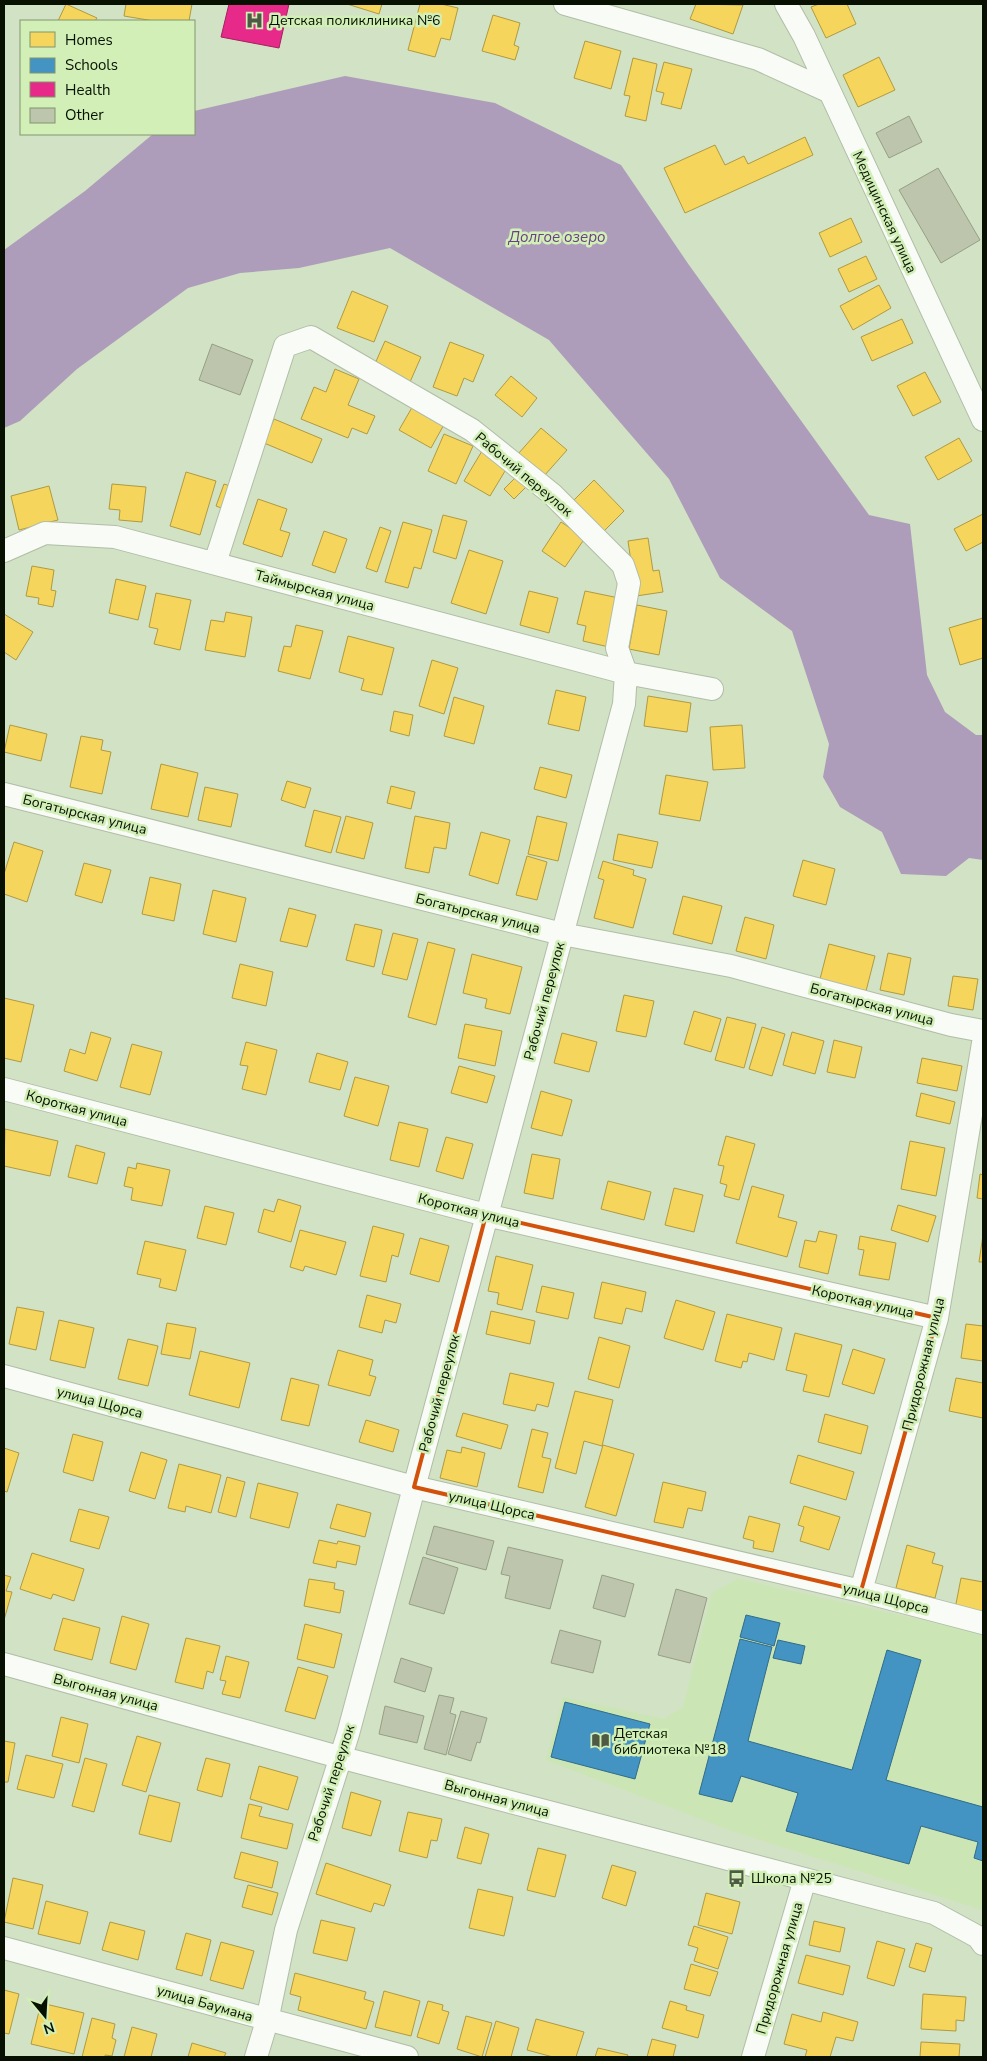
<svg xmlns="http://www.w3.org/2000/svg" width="987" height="2061" font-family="'Nunito Sans',sans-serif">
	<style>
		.built { fill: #cbe5b5 }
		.water { fill: #ae9dba }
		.homes { fill: #f6d55c; stroke: #af9a41 }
		.schools { fill: #4393c3; stroke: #316c89 }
		.health { fill: #e7298a; stroke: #a42261 }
		.building { fill: #bdc5ac; stroke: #979e85 }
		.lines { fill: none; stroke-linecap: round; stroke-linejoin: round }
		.minor-casing { stroke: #b1bda7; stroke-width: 24 }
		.minor { stroke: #f8fbf6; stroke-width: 22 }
		.marked { fill: none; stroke: #d2520b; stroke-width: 4; stroke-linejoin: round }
		.labels { text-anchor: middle; stroke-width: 5; stroke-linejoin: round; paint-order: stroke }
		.poi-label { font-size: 14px; fill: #081101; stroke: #d1efb7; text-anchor: start }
		.street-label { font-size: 14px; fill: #081101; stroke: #d1efb7 }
		.water-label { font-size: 15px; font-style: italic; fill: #6a4085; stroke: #d1efb7 }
	</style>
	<rect width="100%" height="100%" fill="#d2e2c4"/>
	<path class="built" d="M738,1579L983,1634V1910L732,1831L546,1760L563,1697L664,1719L683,1707L712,1593Z"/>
	<path class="water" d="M345,76L495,103L621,165L689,265L869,515L910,524L927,675L945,712L976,735H983V860L969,858L946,876L901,874L882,832L840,807L823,777L829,744L792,631L720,578L669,479L549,340L390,248L299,268L240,273L188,288L77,369L20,421L4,428V250L85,191L153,134H194V111Z"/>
	<path class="homes" d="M66,4L97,18L95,21H58Z
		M126,4H192L189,21H154L124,16Z
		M347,4H382L379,14Z
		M420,4H441L458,8L450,40L441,38L435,57L408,50Z
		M696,4L743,5L733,34L690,19Z
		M819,4H847L856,24L826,38L811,7Z
		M493,15L520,23L514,45L519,47L515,60L482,51Z
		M585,41L621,51L611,89L574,78Z
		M879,57L895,90L858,107L843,75Z
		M633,58L657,64L646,121L625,116L630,96L624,95Z
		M664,62L692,69L681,109L661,104L664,93L656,91Z
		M805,137L813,155L685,213L664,168L715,145L725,165L744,156L748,164Z
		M851,218L862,242L830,257L819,233Z
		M866,256L877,279L849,292L838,269Z
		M879,285L891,308L853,330L840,306Z
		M352,291L388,306L374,342L337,328Z
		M902,319L913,343L872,361L861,337Z
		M385,341L421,357L410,382L374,366Z
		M450,342L484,355L473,382L464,378L457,396L433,387Z
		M335,369L359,379L348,405L375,416L367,434L352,428L348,438L301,419L314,387L326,392Z
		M925,372L941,402L913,416L897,386Z
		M511,376L537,398L522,417L495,395Z
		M414,404L446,421L431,448L399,430Z
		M274,419L322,439L312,463L264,443Z
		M541,428L567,450L544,476L518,454Z
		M444,434L473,446L456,484L428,471Z
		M959,438L972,461L938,480L925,457Z
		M482,451L508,466L490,496L464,481Z
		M186,472L216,481L200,535L170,526Z
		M520,473L530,483L514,499L504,489Z
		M594,480L624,511L604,531L574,500Z
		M112,484L146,487L142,522L119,520L120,510L109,509Z
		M224,484L233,487L224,509L216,506Z
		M49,486L58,520L19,530L11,496Z
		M258,499L287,509L280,530L290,533L282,557L243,544Z
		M983,514V542L966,551L954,529Z
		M443,515L467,521L456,559L433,552Z
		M403,522L432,530L421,569L414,567L408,588L385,582Z
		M561,522L585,538L565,567L542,551Z
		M380,527L391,531L377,572L366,568Z
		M324,531L347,539L335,573L312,565Z
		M648,538L653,571L659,570L663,592L636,596L628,541Z
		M469,550L503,561L486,614L451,603Z
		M32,566L54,570L51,590L56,591L53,607L38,604L39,598L26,596Z
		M116,579L146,586L138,620L109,613Z
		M529,591L558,598L549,633L520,625Z
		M585,591L619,598L609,647L583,641L586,626L577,624Z
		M156,593L191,600L180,650L154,644L158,629L149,627Z
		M637,605L667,611L659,655L629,649Z
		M226,612L252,617L245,657L205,650L211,620L224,622Z
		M4,614L33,632L16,660L4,652Z
		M983,618V658L960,665L949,628Z
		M296,625L323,631L310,679L278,671L284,646L291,647Z
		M348,636L394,648L382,695L361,690L364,679L339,672Z
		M432,660L458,668L444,714L419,706Z
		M556,690L586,697L579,731L548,724Z
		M648,696L691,703L687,732L644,726Z
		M454,697L484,706L474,744L444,736Z
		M394,711L413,715L409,736L390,731Z
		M10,725L47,734L41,761L4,752Z
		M742,725L745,768L713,770L710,727Z
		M81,736L103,740L101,750L111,752L102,794L70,787Z
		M161,764L198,773L188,817L151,809Z
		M540,767L572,775L566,798L534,789Z
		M666,775L708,782L700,821L659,814Z
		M287,781L311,788L305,808L281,800Z
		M391,786L415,792L411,809L387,803Z
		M205,787L238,794L231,827L198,820Z
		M314,810L341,817L331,853L305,846Z
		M346,816L373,823L364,859L336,852Z
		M415,816L450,823L446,849L434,847L429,873L405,868Z
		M537,816L567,823L558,861L528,854Z
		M481,832L510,840L498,884L469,875Z
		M618,834L658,842L652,868L613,860Z
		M14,842L43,851L27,902L4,894V874Z
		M527,856L547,862L537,900L516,895Z
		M803,860L835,869L826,905L793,896Z
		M603,861L634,870L633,875L646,879L633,928L594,918L604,880L598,878Z
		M84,863L111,870L102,903L75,895Z
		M150,877L181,884L174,921L142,914Z
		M213,890L246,898L236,942L203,934Z
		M683,896L722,906L712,944L673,934Z
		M289,908L316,915L307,947L280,941Z
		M745,917L774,925L766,959L736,951Z
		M355,924L382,930L374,967L346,960Z
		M393,933L418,939L407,980L382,974Z
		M428,942L455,949L436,1025L408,1017Z
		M829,944L875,956L866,991L820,979Z
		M888,953L911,958L904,995L880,990Z
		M472,954L522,967L510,1014L485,1008L487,999L463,993Z
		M240,964L273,972L266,1006L232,998Z
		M953,976L978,979L973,1010L948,1006Z
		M624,995L654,1001L646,1037L616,1031Z
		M4,998L34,1005L21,1062L4,1058Z
		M694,1011L721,1019L711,1052L684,1044Z
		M727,1017L756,1024L744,1068L715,1060Z
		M465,1024L502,1031L495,1066L458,1058Z
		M762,1027L785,1034L772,1076L749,1069Z
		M91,1032L111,1038L97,1081L64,1071L70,1049L85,1054Z
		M792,1032L824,1041L815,1074L783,1065Z
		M562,1033L597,1042L589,1072L554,1063Z
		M834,1040L862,1047L855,1078L827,1072Z
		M246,1042L277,1050L266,1095L242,1089L248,1066L240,1065Z
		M132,1044L162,1052L150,1095L120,1087Z
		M317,1053L348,1062L340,1090L309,1082Z
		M922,1058L962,1066L957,1091L917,1083Z
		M459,1066L495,1076L487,1103L451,1093Z
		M355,1077L389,1086L378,1126L344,1116Z
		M541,1091L572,1100L562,1136L531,1128Z
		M921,1093L955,1102L950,1124L916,1116Z
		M399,1122L428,1129L419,1167L390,1160Z
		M5,1129L58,1141L50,1176L4,1166Z
		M726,1136L755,1144L739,1200L724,1196L727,1185L720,1183L724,1166L718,1165Z
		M446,1137L473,1144L463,1179L436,1171Z
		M910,1141L945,1148L936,1196L901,1189Z
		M76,1145L105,1153L97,1184L68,1177Z
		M532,1154L560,1159L553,1199L524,1193Z
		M137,1163L170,1170L162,1206L131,1200L133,1188L124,1186L128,1167L136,1169Z
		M980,1174L983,1175V1199L977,1198Z
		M608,1181L651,1192L644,1220L601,1209Z
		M752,1186L784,1195L778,1217L797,1222L787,1257L736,1243Z
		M674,1188L703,1195L694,1232L665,1225Z
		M278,1199L301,1206L291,1242L258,1232L264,1209L274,1212Z
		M898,1205L936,1216L928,1242L891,1230Z
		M205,1206L234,1213L226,1245L197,1238Z
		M373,1226L404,1234L398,1257L392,1255L386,1282L360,1276Z
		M300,1230L346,1242L336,1275L305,1266L303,1271L290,1267Z
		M819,1231L837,1235L828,1274L799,1267L805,1240L816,1242Z
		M983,1235V1262H979Z
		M860,1236L896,1243L889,1280L859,1275L864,1250L858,1249Z
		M420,1238L449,1246L439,1282L410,1274Z
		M145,1241L186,1250L176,1291L159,1287L161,1279L137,1274Z
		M496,1256L533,1265L522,1310L497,1304L499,1293L488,1291Z
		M602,1282L646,1292L642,1312L626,1308L622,1324L594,1318Z
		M542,1286L574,1293L568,1319L536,1312Z
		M367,1295L401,1304L396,1323L385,1320L382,1333L359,1327Z
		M676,1300L715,1312L703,1350L664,1338Z
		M17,1307L44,1312L36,1350L9,1344Z
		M491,1311L535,1321L530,1344L486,1334Z
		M727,1314L782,1328L774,1360L749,1353L747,1362L743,1361L741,1368L715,1361Z
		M59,1320L94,1328L85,1368L50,1360Z
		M167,1323L196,1328L190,1359L161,1354Z
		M966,1324L983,1326V1361L961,1358Z
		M795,1333L842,1345L829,1397L803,1391L807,1375L786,1370Z
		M599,1337L630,1346L619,1388L588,1379Z
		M128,1339L158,1346L148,1386L118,1379Z
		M853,1349L885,1359L874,1394L842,1384Z
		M338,1350L373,1360L369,1375L376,1377L370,1396L328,1385Z
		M200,1351L250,1363L239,1408L189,1395Z
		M510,1373L554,1383L548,1407L537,1404L535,1411L503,1404Z
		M291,1378L319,1385L309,1426L281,1420Z
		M956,1378L983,1383V1418L949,1411Z
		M575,1391L613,1400L602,1446L584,1441L576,1474L555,1468Z
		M463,1413L508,1425L501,1449L456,1436Z
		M825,1414L868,1426L861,1454L818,1442Z
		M366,1420L399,1430L393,1452L359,1442Z
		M532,1429L548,1433L542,1457L551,1459L543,1493L518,1487Z
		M73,1434L103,1442L93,1481L63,1472Z
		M603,1445L634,1454L616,1516L585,1507Z
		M462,1447L485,1453L477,1487L440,1478L447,1450L461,1453Z
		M4,1448L19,1453L7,1492L4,1491Z
		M141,1452L167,1460L155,1499L129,1491Z
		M798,1455L854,1472L846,1500L790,1483Z
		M179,1464L221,1475L211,1513L186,1506L185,1512L168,1508Z
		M227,1477L245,1482L236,1517L218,1512Z
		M663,1482L706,1492L702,1511L688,1508L683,1528L654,1522Z
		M258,1483L298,1493L289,1528L250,1518Z
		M337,1504L371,1513L365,1537L330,1528Z
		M804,1506L840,1517L829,1550L800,1541L804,1527L798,1525Z
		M79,1509L109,1517L99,1549L70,1541Z
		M749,1516L780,1524L773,1552L753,1548L754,1541L743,1538Z
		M319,1540L337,1544L338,1541L360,1546L356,1565L337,1561L336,1568L313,1563Z
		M907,1545L935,1553L932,1563L943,1566L935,1598L896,1588Z
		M32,1553L84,1569L74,1601L53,1594L51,1599L20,1589Z
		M4,1575L11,1577L6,1591L12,1592L4,1620Z
		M961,1578L983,1582V1615L955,1609Z
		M309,1579L335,1583L334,1589L344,1591L340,1613L304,1606Z
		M122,1616L149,1624L136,1670L110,1663Z
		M63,1618L100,1628L92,1660L54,1650Z
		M305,1624L342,1634L334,1668L297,1659Z
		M186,1638L220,1646L213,1673L207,1671L203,1689L175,1682Z
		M226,1656L249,1662L240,1698L222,1694L226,1681L220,1680Z
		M298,1667L328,1676L315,1719L285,1711Z
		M61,1717L88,1724L79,1763L52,1756Z
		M137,1736L161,1743L146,1792L122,1785Z
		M4,1741L15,1743L8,1782H4Z
		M26,1755L63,1764L54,1798L17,1789Z
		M85,1758L107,1764L94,1812L72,1806Z
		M206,1758L230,1764L222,1797L197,1790Z
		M259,1766L298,1777L288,1810L250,1799Z
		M351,1792L381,1801L371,1836L342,1828Z
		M149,1795L180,1803L171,1842L139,1834Z
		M249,1804L262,1807L259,1816L293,1824L287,1849L241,1838Z
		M408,1812L442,1819L437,1841L431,1840L427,1858L399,1851Z
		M465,1827L489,1834L481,1864L457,1858Z
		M538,1848L566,1855L555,1897L527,1890Z
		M241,1852L278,1862L272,1888L234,1878Z
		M326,1863L391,1885L384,1906L374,1903L371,1912L316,1894Z
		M612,1865L636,1872L626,1906L602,1898Z
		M13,1878L43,1885L33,1929L4,1922Z
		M248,1885L278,1893L272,1915L242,1907Z
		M478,1889L513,1897L504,1936L469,1928Z
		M706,1893L740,1902L732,1934L698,1925Z
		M46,1901L88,1912L80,1944L38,1934Z
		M321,1920L355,1928L347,1961L313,1953Z
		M814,1921L845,1928L840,1952L809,1945Z
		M110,1922L145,1931L138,1960L102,1950Z
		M694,1926L728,1937L718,1969L694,1961L698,1948L688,1945Z
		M186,1933L211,1940L202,1976L176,1969Z
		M877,1941L905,1949L894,1986L867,1978Z
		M221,1942L254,1951L243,1989L210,1980Z
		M916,1943L932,1948L925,1972L909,1967Z
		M806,1955L850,1966L843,1995L798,1983Z
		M691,1964L718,1972L710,1996L684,1989Z
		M295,1973L366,1992L364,1999L374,2002L366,2029L298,2010L301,1997L290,1994Z
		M4,1990L19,1994L9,2034L4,2033Z
		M384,1991L420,2001L411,2036L375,2027Z
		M923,1994L966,1997L964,2021L956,2020V2031L921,2029Z
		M428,2001L443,2005L442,2010L449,2012L439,2044L417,2037Z
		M670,2001L687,2006L686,2010L704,2015L698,2038L662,2028Z
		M41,2003L84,2013L74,2054L31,2044Z
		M823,2012L858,2022L853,2041L836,2037L830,2057H805L807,2050L784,2044L792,2014L821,2022Z
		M466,2016L492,2023L482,2057L457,2049Z
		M92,2018L115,2024L112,2038L116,2040L112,2056L105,2055V2057H82Z
		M536,2019L584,2032L576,2057H553L527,2050Z
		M496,2021L519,2028L511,2057H485Z
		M132,2027L157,2034L151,2057H124Z
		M652,2039L676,2045L673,2057H675H647Z
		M921,2042L960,2044L959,2057H920Z
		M192,2043L226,2053L224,2057H188Z
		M598,2048L628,2055L627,2057H595Z"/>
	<path class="schools" d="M746,1615L780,1623L774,1646L740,1637Z
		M740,1639L772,1647L748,1741L852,1770L887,1650L921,1660L886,1780L983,1807V1861L974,1858L978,1842L921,1826L909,1864L786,1831L798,1793L741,1776L732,1802L699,1794Z
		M778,1640L805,1646L801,1664L773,1658Z
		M565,1702L650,1724L635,1779L551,1757Z"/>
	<path class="health" d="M229,4H289L279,48L221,37Z"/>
	<path class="building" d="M909,116L922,142L889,158L876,133Z
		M938,168L980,240L941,263L899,190Z
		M212,344L253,360L240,395L199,380Z
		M434,1526L494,1541L486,1570L426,1554Z
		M508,1547L563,1560L550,1609L505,1598L510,1576L501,1574Z
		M423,1557L458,1568L444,1614L409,1604Z
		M602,1575L634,1584L625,1617L593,1608Z
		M676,1589L707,1598L690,1663L658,1655Z
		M560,1630L601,1641L593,1673L551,1663Z
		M401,1658L432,1668L425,1692L394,1682Z
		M439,1695L454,1698L450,1713L456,1715L446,1755L424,1749Z
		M385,1706L424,1716L417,1743L379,1734Z
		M461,1711L487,1718L480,1743L477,1742L471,1761L448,1754Z"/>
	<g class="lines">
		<defs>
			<path id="minor" d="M565,4L758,59L828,91
				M786,4L804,36L983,420
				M4,551L45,533L115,537L626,673L712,689
				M215,563L285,346L311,337L472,430L552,494L623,565L629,583L617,648L626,673L624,704L348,1734L286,1930L267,2021L256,2057
				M4,794L562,934L731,966L951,1025L983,1031
				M4,1089L486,1215L937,1318
				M4,1376L414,1487L861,1591L983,1623
				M861,1591L937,1318L983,1043
				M4,1664L339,1757L934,1913L978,1937L983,1944
				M4,1948L407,2057
				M753,2057L805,1879"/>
		</defs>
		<use href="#minor" class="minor-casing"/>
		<use href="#minor" class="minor"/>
	</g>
	<path class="marked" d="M486,1215L937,1318L861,1591L414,1487Z"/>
	<defs>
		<symbol id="hospital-bare" viewBox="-9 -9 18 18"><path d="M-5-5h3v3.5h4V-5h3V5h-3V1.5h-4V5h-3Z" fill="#4f5a45" stroke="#d1efb7" stroke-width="2.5" paint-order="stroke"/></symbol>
		<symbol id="library-bare" viewBox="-9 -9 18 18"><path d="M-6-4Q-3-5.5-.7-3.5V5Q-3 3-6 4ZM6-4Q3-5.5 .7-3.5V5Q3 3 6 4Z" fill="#4f5a45" stroke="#d1efb7" stroke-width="2.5" paint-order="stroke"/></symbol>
		<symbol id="bus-bare" viewBox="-9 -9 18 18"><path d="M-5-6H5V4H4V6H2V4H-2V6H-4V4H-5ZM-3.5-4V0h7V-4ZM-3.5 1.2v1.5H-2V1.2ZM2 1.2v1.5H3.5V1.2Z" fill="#4f5a45" stroke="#d1efb7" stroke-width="2.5" paint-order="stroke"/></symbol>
	</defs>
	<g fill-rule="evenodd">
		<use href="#hospital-bare" x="242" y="8" width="25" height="25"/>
		<use href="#library-bare" x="588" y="1728" width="25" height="25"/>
		<use href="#bus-bare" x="724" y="1866" width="25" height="25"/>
	</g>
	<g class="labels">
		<g class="poi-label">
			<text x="269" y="25">Детская поликлиника №6</text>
			<text x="614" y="1738">Детская<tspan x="614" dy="16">библиотека №18</tspan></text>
			<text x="751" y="1883">Школа №25</text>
		</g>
		<g class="street-label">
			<text transform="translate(885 212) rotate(65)" y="5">Медицинская улица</text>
			<text transform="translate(524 474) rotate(40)" y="5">Рабочий переулок</text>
			<text transform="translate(315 590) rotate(15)" y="5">Таймырская улица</text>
			<text transform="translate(85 814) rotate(14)" y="5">Богатырская улица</text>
			<text transform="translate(478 913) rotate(14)" y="5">Богатырская улица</text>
			<text transform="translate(544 1001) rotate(-75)" y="5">Рабочий переулок</text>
			<text transform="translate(872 1004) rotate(15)" y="5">Богатырская улица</text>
			<text transform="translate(77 1108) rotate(15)" y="5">Короткая улица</text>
			<text transform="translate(469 1210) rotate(14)" y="5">Короткая улица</text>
			<text transform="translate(863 1301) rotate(13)" y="5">Короткая улица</text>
			<text transform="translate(923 1364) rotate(-76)" y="5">Придорожная улица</text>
			<text transform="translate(439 1393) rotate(-75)" y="5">Рабочий переулок</text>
			<text transform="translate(100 1402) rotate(15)" y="5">улица Щорса</text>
			<text transform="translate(492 1505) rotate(13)" y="5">улица Щорса</text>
			<text transform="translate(886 1598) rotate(14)" y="5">улица Щорса</text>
			<text transform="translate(106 1692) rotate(15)" y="5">Выгонная улица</text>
			<text transform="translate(331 1783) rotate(-72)" y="5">Рабочий переулок</text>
			<text transform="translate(497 1798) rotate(15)" y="5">Выгонная улица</text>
			<text transform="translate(779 1968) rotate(-74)" y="5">Придорожная улица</text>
			<text transform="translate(205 2003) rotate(16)" y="5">улица Баумана</text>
		</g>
		<g class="water-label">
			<text x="557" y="242">Долгое озеро</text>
		</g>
	</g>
	<rect width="987" height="2061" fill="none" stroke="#081101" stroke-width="10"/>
	<rect x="20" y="20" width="175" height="115" fill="#d1efb7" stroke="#81966e"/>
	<rect x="30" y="32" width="25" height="15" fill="#f6d55c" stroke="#81966e"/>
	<text x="65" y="45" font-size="15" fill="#081101">Homes</text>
	<rect x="30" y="58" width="25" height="15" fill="#4393c3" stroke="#81966e"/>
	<text x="65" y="70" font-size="15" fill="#081101">Schools</text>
	<rect x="30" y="82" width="25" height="15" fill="#e7298a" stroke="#81966e"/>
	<text x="65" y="95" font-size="15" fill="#081101">Health</text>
	<rect x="30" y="108" width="25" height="15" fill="#bdc5ac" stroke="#81966e"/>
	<text x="65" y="120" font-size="15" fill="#081101">Other</text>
	<g transform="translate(45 2016) rotate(162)" stroke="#d1efb7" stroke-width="4" paint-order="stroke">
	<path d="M0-4L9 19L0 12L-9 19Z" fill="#081101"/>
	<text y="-8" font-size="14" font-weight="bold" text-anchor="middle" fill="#081101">N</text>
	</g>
</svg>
